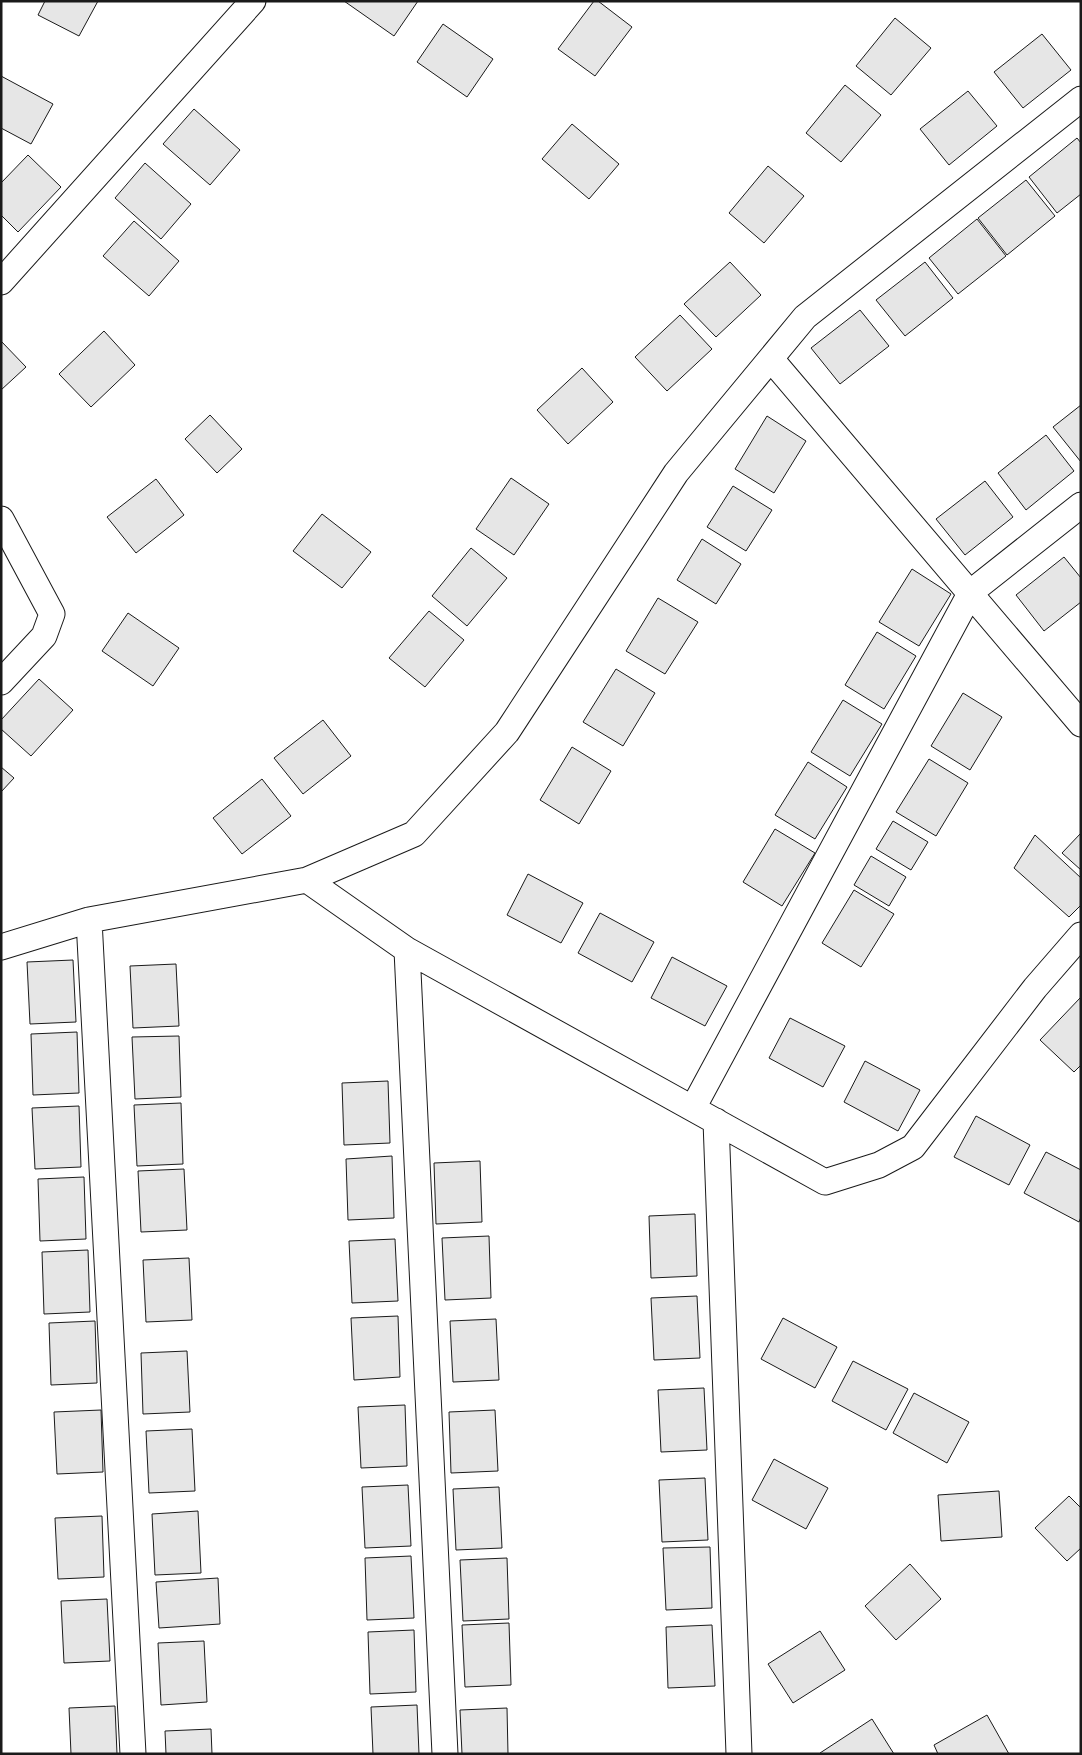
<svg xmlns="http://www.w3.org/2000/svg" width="1082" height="1755" font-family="'Alegreya Sans',sans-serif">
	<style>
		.building { fill: #e6e6e6; stroke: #1a1a1a }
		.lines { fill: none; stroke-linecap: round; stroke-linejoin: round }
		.minor-casing { stroke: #1a1a1a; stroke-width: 27 }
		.minor { stroke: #fff; stroke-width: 25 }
	</style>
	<rect width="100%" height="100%" fill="#fff"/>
	<path class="building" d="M45,1H98L79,36L38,15Z
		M344,1H418L394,36Z
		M594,1H598L632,27L595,76L558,49Z
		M895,18L931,48L891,95L856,66Z
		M443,24L493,59L467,97L417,62Z
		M1042,34L1071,70L1023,108L994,72Z
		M1,76L53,104L31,144L1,128Z
		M845,85L881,115L841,162L806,133Z
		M968,91L997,126L949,165L920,129Z
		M194,109L240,150L210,185L163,144Z
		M572,124L619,164L589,199L542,159Z
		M1077,138L1081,143V194L1057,213L1029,177Z
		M28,155L61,187L18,232L1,215V183Z
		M145,163L191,204L161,239L115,198Z
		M768,166L804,196L764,243L729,213Z
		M1026,180L1055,216L1007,255L978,218Z
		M977,219L1006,256L958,294L929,258Z
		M134,221L179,261L149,296L103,256Z
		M730,262L761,295L716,337L684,304Z
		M925,262L953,298L905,336L876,300Z
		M860,310L889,346L840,384L811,348Z
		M680,315L712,349L667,391L635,357Z
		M104,331L135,365L91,407L59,374Z
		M1,341L26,367L1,390Z
		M582,368L613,402L568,444L537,410Z
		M1081,405V462L1053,427Z
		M210,415L242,449L217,473L185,439Z
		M767,416L806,441L774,493L735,469Z
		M1046,435L1074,471L1026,510L998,473Z
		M511,478L549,504L514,555L476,529Z
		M156,479L184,515L136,553L107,517Z
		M985,481L1013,517L965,555L936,519Z
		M733,486L772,510L746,551L707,527Z
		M322,514L371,552L342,588L293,551Z
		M702,539L741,564L716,604L677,580Z
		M471,548L507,578L467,626L432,596Z
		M1064,557L1081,578V602L1044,631L1016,595Z
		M912,569L951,594L919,646L879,622Z
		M658,598L698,622L665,674L626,651Z
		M429,611L464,640L425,687L389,658Z
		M128,613L179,648L153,686L102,651Z
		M877,632L916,656L884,709L845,685Z
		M616,669L655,693L623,746L583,722Z
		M39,679L73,710L31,756L1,729V720Z
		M963,693L1002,717L970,770L931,746Z
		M843,700L882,724L850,776L811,752Z
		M323,720L351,756L303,794L274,758Z
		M572,747L611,771L579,824L540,800Z
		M929,759L968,783L936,836L896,812Z
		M808,762L847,787L815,839L775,815Z
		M1,767L14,778L1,792Z
		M262,779L291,816L242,854L213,818Z
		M893,821L928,842L911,870L876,849Z
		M775,829L815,853L782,906L743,882Z
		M1081,833V870L1062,853Z
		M1035,835L1081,878V905L1069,917L1014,868Z
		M871,856L906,877L889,906L854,885Z
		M528,874L583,903L561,943L507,915Z
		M854,890L894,914L861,967L822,943Z
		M600,913L654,942L632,982L578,953Z
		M672,957L727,986L705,1026L651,998Z
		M73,960L76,1022L30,1024L27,962Z
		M176,964L179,1026L133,1028L130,966Z
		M1081,997V1065L1074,1072L1040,1040Z
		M790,1018L845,1046L823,1087L769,1058Z
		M77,1032L79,1093L33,1095L31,1034Z
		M179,1036L181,1097L135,1099L132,1037Z
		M865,1061L920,1090L898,1131L844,1102Z
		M388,1081L390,1143L344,1145L342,1083Z
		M181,1103L183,1164L137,1166L134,1105Z
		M79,1106L81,1167L35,1169L32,1108Z
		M976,1116L1030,1145L1009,1185L954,1157Z
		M1046,1152L1081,1170V1217L1079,1222L1024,1193Z
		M392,1156L394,1218L348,1220L346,1159Z
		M480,1161L482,1222L436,1224L434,1163Z
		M184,1169L187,1230L141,1232L138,1171Z
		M84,1177L86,1239L40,1241L38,1179Z
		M695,1214L697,1276L651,1278L649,1216Z
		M489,1236L491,1298L445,1300L442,1238Z
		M395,1239L398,1301L352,1303L349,1241Z
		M88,1250L90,1312L44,1314L42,1252Z
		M189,1258L192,1320L146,1322L143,1260Z
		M697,1296L700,1358L654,1360L651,1298Z
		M398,1316L400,1377L354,1380L351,1318Z
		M783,1318L837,1347L815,1388L761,1359Z
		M496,1319L499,1380L453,1382L450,1321Z
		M95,1321L97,1383L51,1385L49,1323Z
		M187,1351L190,1412L143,1414L141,1353Z
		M853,1361L908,1389L886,1430L832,1401Z
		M704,1388L707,1450L661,1452L658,1390Z
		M914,1393L969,1422L947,1463L893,1433Z
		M405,1405L407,1466L361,1468L358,1407Z
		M101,1410L103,1472L57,1474L54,1412Z
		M495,1410L498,1471L451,1473L449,1412Z
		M192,1429L195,1491L149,1493L146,1431Z
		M774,1459L828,1488L806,1529L752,1500Z
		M705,1478L708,1540L662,1542L659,1480Z
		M408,1485L411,1546L365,1548L362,1487Z
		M499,1487L502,1548L456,1550L453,1489Z
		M999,1491L1002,1537L941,1541L938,1495Z
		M1069,1496L1081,1508V1548L1067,1561L1035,1528Z
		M198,1511L201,1573L155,1575L152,1514Z
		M102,1516L104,1577L58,1579L55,1518Z
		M710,1547L712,1608L666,1610L663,1548Z
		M411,1556L414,1618L367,1620L365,1558Z
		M507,1558L509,1619L463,1621L460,1560Z
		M910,1564L941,1599L896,1640L865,1606Z
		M218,1578L220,1624L159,1628L156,1582Z
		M107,1599L110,1661L64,1663L61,1601Z
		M509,1623L511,1685L465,1687L462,1625Z
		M712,1625L715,1686L668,1688L666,1627Z
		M414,1630L416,1692L370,1694L368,1632Z
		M820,1631L845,1670L793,1703L768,1664Z
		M204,1641L207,1702L161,1705L158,1643Z
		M417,1705L419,1754H373L371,1707Z
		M115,1706L117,1754H71L69,1708Z
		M507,1708L508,1754H462L460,1710Z
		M987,1715L1009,1754H938L934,1745Z
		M872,1719L894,1754H821L820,1753Z
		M211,1729L212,1754H166L165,1731Z"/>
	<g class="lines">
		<defs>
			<path id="minor" d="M1,282L253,1
				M771,359L1081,724
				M1,519L52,614L44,636L1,682
				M307,880L407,950L825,1182L879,1165L913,1147L1035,988L1081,935
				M89,920L133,1754
				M1,947L89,920L307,880L414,834L507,732L676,473L805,317L1081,99
				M407,950L445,1754
				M693,1108L971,592L1081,505
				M716,1121L739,1754"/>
		</defs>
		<use href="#minor" class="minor-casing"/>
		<use href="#minor" class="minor"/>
	</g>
	<rect width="1082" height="1755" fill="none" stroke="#1a1a1a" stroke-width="5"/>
</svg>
